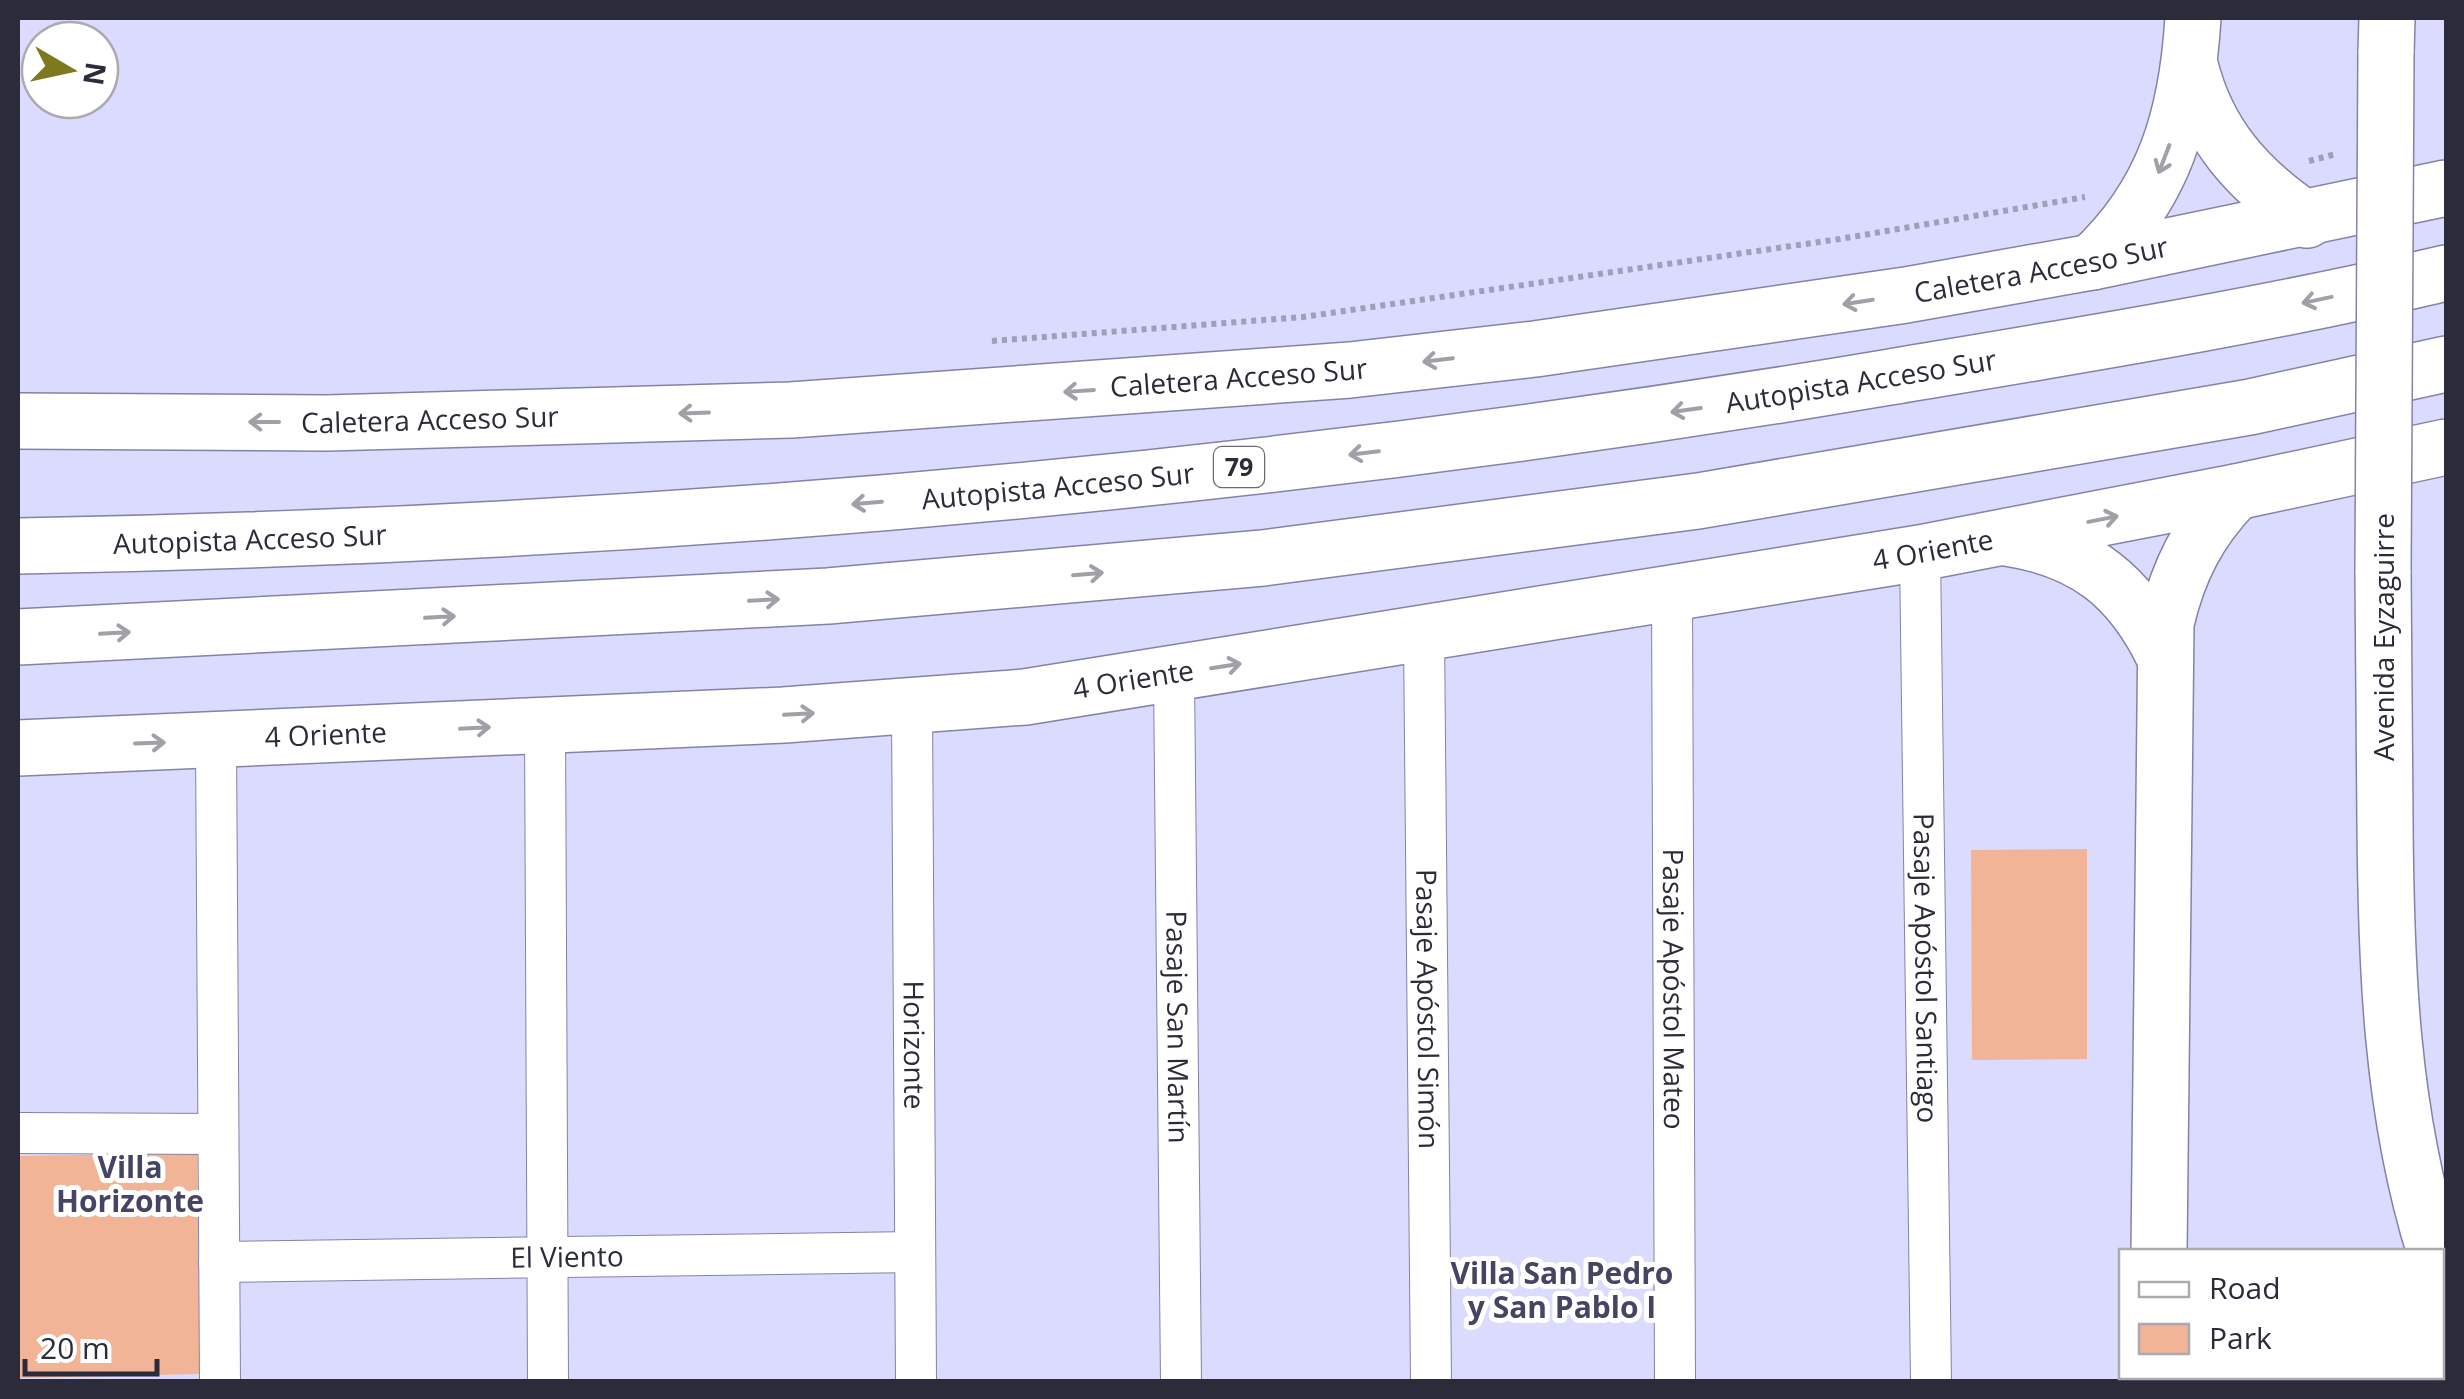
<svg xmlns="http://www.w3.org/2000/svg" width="2464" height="1399" font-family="'Open Sans',sans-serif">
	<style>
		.green { fill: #f2b496 }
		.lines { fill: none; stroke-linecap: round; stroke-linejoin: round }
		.street-casing { stroke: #8583a5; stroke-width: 42 }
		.secondary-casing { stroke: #8583a5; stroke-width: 58 }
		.primary-casing { stroke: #8583a5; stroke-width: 58 }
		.highway-casing { stroke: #8583a5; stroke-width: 58 }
		.path { stroke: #9f9ebb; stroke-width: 6; stroke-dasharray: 5 5; stroke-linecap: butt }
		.street { stroke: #fff; stroke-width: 40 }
		.secondary { stroke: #fff; stroke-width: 55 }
		.primary { stroke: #fff; stroke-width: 55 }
		.highway { stroke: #fff; stroke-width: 55 }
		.primary-bridge-casing { stroke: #8583a5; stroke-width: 58; stroke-linecap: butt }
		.primary-bridge { stroke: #fff; stroke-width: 55 }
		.oneway { stroke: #a0a0a6 }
		.labels { text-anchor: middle; stroke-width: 10; stroke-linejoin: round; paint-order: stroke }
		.shield { fill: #fff; stroke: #6b6b74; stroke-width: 2.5 }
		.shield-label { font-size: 25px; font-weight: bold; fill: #2c2b39 }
		.street-label { font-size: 28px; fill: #2c2b39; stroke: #fff }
		.neighbourhood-label { font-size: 30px; font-weight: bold; fill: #464463; stroke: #fff }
	</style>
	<rect width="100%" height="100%" fill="#dbdaff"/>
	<path class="green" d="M2087,849V1059L1972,1060L1971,850Z
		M197,1153L200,1374L18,1378V1156Z"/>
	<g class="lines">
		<defs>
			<g id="street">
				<path id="s1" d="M1920,553L1931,1382"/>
				<path id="s2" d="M1672,594L1675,1382"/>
				<path id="s3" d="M1424,634L1431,1382"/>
				<path id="s4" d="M1174,675L1181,1382"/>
				<path id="s5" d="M912,707L916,1382"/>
				<path d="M545,724L548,1382"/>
				<path d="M216,741L220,1382"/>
				<path d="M18,1133L218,1134"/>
				<path id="s6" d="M219,1262L915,1252"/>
			</g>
			<g id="secondary">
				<path id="s7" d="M18,421L327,423L791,410L1350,370L1535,349L1906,295L2092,262L2446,188"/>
				<path id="s8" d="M18,748L784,715L1025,697L1920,553L2236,492L2446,447"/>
			</g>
			<path id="primary" d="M2386,53L2387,18
				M2190,65C2207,135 2248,180 2307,220
				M2092,262C2165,194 2187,115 2193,18
				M2007,538C2085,550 2130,586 2164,656
				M2383,570C2383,654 2384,738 2385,822C2386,967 2391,1112 2435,1252
				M2159,1252L2166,623C2178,571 2198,531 2236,492
				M2225,1376L2236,1382
				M2301,1382L2313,1376"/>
			<g id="highway">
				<path id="s9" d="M18,546C644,535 1272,481 1890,377C2076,346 2263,316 2446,273"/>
				<path d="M18,637L828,596L1263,558L1698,501L2250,407L2446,364"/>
			</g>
		</defs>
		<use href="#street" class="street-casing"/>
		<use href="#secondary" class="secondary-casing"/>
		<use href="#primary" class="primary-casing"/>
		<use href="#highway" class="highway-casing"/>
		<path class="path" d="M2309,161L2336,154
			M992,341L1303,317L1840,239L2085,197"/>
		<use href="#street" class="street"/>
		<use href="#secondary" class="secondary"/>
		<use href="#primary" class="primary"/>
		<use href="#highway" class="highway"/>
		<defs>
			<path id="primary-bridge" d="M2383,570L2386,53"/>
		</defs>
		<use href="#primary-bridge" class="primary-bridge-casing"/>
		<use href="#primary-bridge" class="primary-bridge"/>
	</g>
	<defs><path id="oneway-shaft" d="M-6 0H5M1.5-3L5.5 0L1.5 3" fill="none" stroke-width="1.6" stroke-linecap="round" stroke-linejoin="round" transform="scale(2.5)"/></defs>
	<g class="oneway">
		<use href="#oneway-shaft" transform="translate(2164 159) rotate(111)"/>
		<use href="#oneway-shaft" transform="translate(2317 300) rotate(168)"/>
		<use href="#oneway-shaft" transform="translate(1858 302) rotate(171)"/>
		<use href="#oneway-shaft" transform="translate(1438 360) rotate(173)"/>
		<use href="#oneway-shaft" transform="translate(1079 391) rotate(176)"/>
		<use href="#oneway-shaft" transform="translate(1686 410) rotate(172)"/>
		<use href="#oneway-shaft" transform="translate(694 413) rotate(178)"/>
		<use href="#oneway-shaft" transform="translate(264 422) rotate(-180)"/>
		<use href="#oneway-shaft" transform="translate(1364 453) rotate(173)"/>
		<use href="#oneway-shaft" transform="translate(867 503) rotate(175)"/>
		<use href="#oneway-shaft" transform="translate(2103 519) rotate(-11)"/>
		<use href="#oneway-shaft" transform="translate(1088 574) rotate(-5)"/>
		<use href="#oneway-shaft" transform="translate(764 600) rotate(-3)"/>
		<use href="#oneway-shaft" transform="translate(440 617) rotate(-3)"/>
		<use href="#oneway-shaft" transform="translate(115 633) rotate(-3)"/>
		<use href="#oneway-shaft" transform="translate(1226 666) rotate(-9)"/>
		<use href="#oneway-shaft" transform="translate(799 714) rotate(-3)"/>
		<use href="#oneway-shaft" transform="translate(475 728) rotate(-3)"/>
		<use href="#oneway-shaft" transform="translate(150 743) rotate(-2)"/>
	</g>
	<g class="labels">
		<rect class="shield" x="1214" y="447" width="50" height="40" rx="8"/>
		<g class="shield-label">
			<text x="1239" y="476">79</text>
		</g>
		<g class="street-label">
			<text dy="10" stroke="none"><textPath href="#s7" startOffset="2032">Caletera Acceso Sur</textPath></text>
			<text dy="10" stroke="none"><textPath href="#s7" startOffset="1222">Caletera Acceso Sur</textPath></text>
			<text dy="10" stroke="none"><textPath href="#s9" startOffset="1852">Autopista Acceso Sur</textPath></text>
			<text dy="10" stroke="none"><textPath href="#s7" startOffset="412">Caletera Acceso Sur</textPath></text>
			<text dy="10" stroke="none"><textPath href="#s9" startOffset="1042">Autopista Acceso Sur</textPath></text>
			<text dy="10" stroke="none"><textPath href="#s9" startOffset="232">Autopista Acceso Sur</textPath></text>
			<text dy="10" stroke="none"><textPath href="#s8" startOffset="1928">4 Oriente</textPath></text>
			<text transform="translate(2384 637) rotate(-90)" y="10">Avenida Eyzaguirre</text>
			<text dy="10" stroke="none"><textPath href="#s8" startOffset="1118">4 Oriente</textPath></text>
			<text dy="10" stroke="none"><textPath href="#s8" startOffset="308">4 Oriente</textPath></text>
			<text dy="10" stroke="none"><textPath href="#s1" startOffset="415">Pasaje Apóstol Santiago</textPath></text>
			<text dy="10" stroke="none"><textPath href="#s2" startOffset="395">Pasaje Apóstol Mateo</textPath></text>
			<text dy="10" stroke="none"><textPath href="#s3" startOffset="375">Pasaje Apóstol Simón</textPath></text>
			<text dy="10" stroke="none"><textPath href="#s4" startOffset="352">Pasaje San Martín</textPath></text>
			<text dy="10" stroke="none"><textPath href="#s5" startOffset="338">Horizonte</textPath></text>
			<text dy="10" stroke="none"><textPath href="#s6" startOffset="348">El Viento</textPath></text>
		</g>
		<g class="neighbourhood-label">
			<text x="130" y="1178">Villa<tspan x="130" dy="34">Horizonte</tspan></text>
			<text x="1562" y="1284">Villa San Pedro<tspan x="1562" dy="34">y San Pablo I</tspan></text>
		</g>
	</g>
	<rect width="2464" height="1399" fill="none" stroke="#2c2b39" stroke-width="40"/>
	<rect x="2119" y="1249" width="325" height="130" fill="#ffffff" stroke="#abaab0" stroke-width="2.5"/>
	<rect x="2139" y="1282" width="50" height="15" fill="#ffffff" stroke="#abaab0" stroke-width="2.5"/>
	<text x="2209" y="1299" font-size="30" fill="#2c2b39">Road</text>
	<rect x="2139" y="1324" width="50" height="30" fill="#f2b496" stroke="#abaab0" stroke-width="2.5"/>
	<text x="2209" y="1349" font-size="30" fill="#2c2b39">Park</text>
	<g transform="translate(70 70) rotate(99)"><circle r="48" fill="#ffffff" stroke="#abaab0" stroke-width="2.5"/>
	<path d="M0-8L18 38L0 25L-18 38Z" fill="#7d791f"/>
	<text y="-15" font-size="28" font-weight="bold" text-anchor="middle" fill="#2c2b39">N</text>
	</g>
	<path d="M25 1359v15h132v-15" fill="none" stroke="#2c2b39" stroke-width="5"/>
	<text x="40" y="1359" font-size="30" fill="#2c2b39" stroke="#ffffff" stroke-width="8" paint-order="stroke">20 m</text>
</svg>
